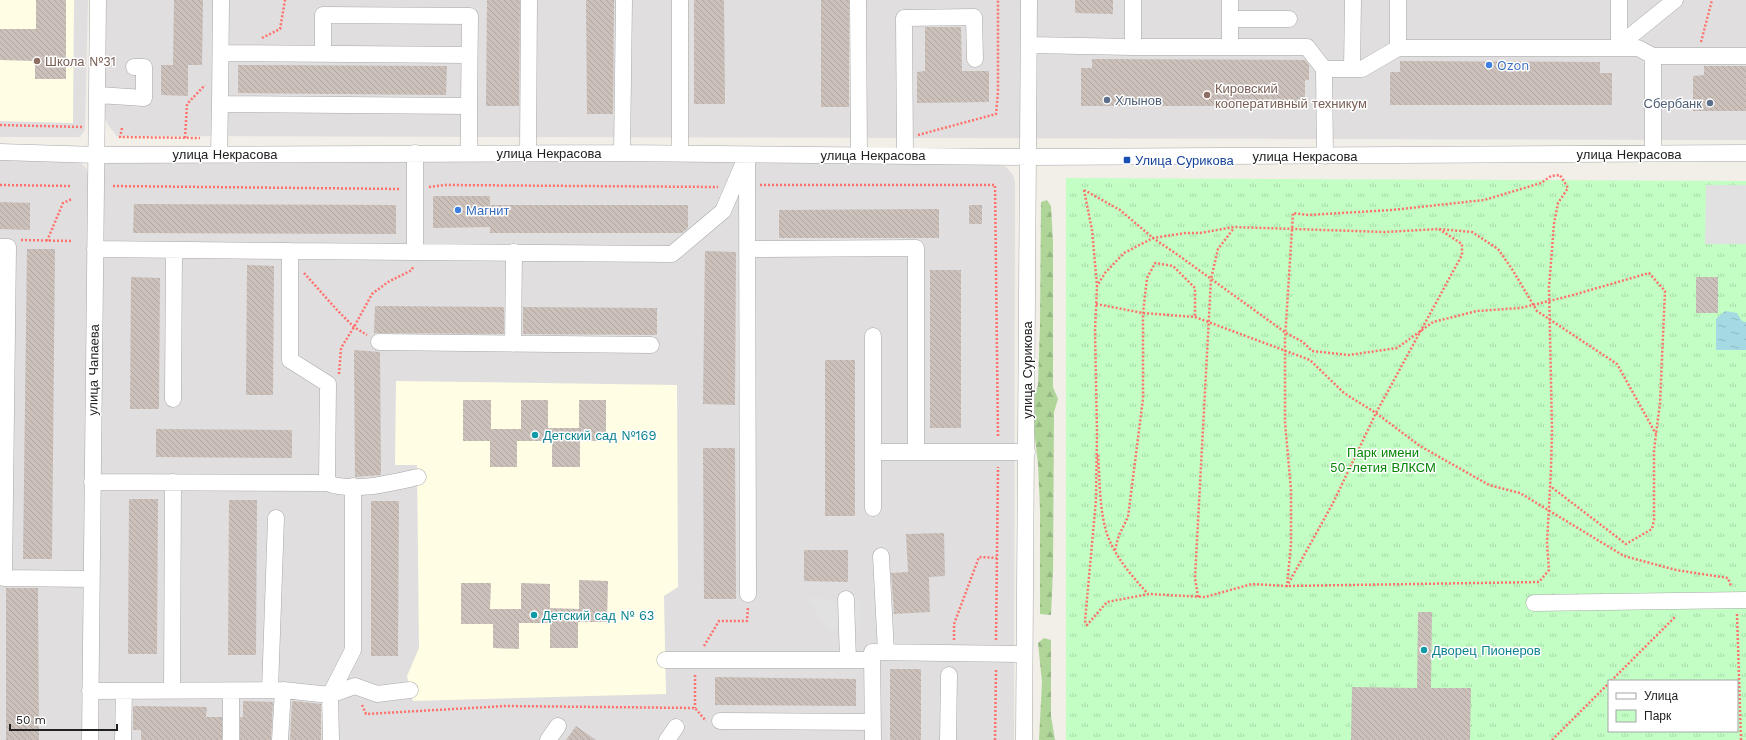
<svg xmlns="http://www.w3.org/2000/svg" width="1746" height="740" font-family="'Work Sans',sans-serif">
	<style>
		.residential { fill: #e0dede }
		.education { fill: #fffde4 }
		.forest { fill: url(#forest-firs) }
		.park { fill: url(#park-tufts); fill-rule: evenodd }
		.parking { fill: #e1e1e1 }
		.water { fill: url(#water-ripples) }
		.building { fill: url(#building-back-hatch) }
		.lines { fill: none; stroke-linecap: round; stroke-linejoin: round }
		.minor-casing { stroke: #a8a8a8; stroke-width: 17 }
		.path { stroke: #ff716c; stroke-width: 2.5; stroke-dasharray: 2 2; stroke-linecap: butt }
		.minor { stroke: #fff; stroke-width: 16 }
		.education-dot { fill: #8d6e63; stroke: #fff; stroke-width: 1.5 }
		.shop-dot { fill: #3f7fe0; stroke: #fff; stroke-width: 1.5 }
		.service-dot { fill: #5c6f8a; stroke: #fff; stroke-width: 1.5 }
		.transit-dot { fill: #1a4fb4; stroke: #fff; stroke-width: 1.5 }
		.culture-dot { fill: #0f9aa8; stroke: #fff; stroke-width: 1.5 }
		.labels { text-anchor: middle; stroke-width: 3; stroke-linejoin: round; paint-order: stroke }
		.education-label { font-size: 13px; fill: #785e54; stroke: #fff; text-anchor: start }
		.shop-label { font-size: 13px; fill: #366cbe; stroke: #fff; text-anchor: start }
		.service-label { font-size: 13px; fill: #4e5e75; stroke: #fff; text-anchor: start }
		.street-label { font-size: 13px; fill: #212121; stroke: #fff }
		.transit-label { font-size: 13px; fill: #164399; stroke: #fff; text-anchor: start }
		.culture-label { font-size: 13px; fill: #0d838f; stroke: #fff; text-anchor: start }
		.park-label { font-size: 13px; fill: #048606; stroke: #fff }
	</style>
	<defs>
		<pattern id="forest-firs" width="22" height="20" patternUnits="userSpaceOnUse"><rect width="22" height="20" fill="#afd599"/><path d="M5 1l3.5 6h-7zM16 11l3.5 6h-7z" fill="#96b784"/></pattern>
		<pattern id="park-tufts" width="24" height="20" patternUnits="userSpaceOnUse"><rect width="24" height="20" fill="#c3fec4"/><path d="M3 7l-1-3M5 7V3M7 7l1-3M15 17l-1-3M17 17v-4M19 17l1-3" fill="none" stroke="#a7d9a8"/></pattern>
		<pattern id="water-ripples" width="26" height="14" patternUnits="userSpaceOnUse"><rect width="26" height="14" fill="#a5d9e3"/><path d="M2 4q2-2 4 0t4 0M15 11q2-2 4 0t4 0" fill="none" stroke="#8ebac2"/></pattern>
		<pattern id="building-back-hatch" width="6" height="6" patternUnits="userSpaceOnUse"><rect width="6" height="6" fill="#cbc0ba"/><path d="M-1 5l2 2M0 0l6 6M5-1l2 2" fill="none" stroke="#aea5a0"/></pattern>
	</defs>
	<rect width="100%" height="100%" fill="#f2eee8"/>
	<path class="residential" d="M0,0H88L85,130L80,137H0Z
		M105,0H1746V140L117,136L108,125L104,115Z
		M121,159L991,163L1006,167L1013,175L1015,182L1014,740H97L102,172L105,164L110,161Z
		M0,160L79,161L86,168L88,174L89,740H0Z"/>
	<path class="education" d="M0,0H74L73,123L0,121Z
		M396,381L677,385L678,587L664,596L666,694L413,701L407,676L419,648L417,465H395Z"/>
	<path class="forest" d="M1047,200L1051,206L1053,242V387L1058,399L1054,412L1053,571L1051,615L1040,614V509L1038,464L1032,413L1033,399L1038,385L1040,325L1041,202Z
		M1044,638L1051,640V716L1055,740H1039L1042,682L1038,643Z"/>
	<path class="park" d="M1066,178L1746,181V740H1066ZM1609,681H1737V731H1609Z"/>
	<path class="parking" d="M1706,185H1746V244H1705Z
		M806,598L860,600V631L828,630Z"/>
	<path class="water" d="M1725,311L1737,313L1742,321L1746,322V350H1716V319Z"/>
	<path class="building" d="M36,0H66V79H35V61L0,60V29H36Z
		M174,0H203L202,65H188V96L161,95V65H173Z
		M487,0H520L519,106H486Z
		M586,0H614L613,114H587Z
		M694,0H724L725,104H694Z
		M821,0H849V107H821Z
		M1075,0H1113V14L1075,13Z
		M925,27H961L962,71H989V102L917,103V72L925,71Z
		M1092,59L1305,60L1309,65V80H1305V106H1081V68H1092Z
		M1400,61L1600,62V73H1612V105H1390V72H1400Z
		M238,65L447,66L446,95L238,93Z
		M1704,66H1746V111H1693V76L1704,75Z
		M433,196H490V205H688V228L682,233H490V227L433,228Z
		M0,202L30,203V230L0,229Z
		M134,204L396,205V234L133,233Z
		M969,205H982V224H969Z
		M939,209V238H779V210Z
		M27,249H55L52,559H23Z
		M705,251L736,252L735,405L703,404Z
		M247,265L274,266L273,395H246Z
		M930,270H961V428H930Z
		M131,277L160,278L159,409H130Z
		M1696,277H1718V313H1696Z
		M375,306L504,307V334L374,333Z
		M523,307L657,308V335L523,334Z
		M354,350L380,352L381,475L355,477Z
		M825,360H855V516H825Z
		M463,400H491V429H521V400H548V428H579V400H606V441H580V467H552V441H517V467H490V441H463Z
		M156,429L292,430V458L156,457Z
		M703,448H735L736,599H704Z
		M129,499H158L157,654H128Z
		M229,500H257L256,655H228Z
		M371,501H399L398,656H371Z
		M944,533L945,576L929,577L930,612L894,614L891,573L908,572L906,534Z
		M804,550H848V582L804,581Z
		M579,580L608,581L607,622H578V648H550V623H519V649L493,648V624H461V583H491L490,609H521V583L550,584V608L579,609Z
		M6,588H38L39,740H6Z
		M1418,612H1432L1431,688H1471L1470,740H1351L1352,687L1417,688Z
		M890,669H921V740H890Z
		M715,677L856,679V706L715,705Z
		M243,701L273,702L271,740H240V717H243Z
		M294,701L321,704V740H290L292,702Z
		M133,706L207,707L206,717H222V740H141V730H133Z
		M576,726L596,740H566Z"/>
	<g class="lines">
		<defs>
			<path id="minor" d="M680,0V154
				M858,0L859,155
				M1619,0V48L1633,34L1675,0
				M1230,19H1289
				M1029,45L1133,47H1307L1324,69L1325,156
				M1133,47V0
				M1230,47V0
				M1398,48V0
				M221,53L469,55
				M323,54V15L470,16L469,106
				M1324,69H1362L1398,48H1638L1653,56H1746
				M1352,69L1353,0
				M98,95L144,98V67H134
				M220,104L221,0
				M0,152L97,155L622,153L1029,157L1746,153
				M528,153L529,0
				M622,153L624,0
				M219,154L220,104L469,106V153
				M1653,154V56
				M905,155L904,18L974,17L975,59
				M747,161L748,594
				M0,247H8L4,578L91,579
				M748,249L916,248V452
				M290,251L672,254L723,211L747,155
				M415,252V153
				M873,336V452
				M379,342L651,345
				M513,344L514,252
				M173,399L174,250
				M92,482L327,483L328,384L290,360V251L95,249
				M327,483C354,493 390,483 418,477
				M873,508V452H1027
				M881,556L886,652
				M846,599L848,660
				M1534,603L1746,600
				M665,660H872
				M270,690L276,518
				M90,691L283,690L330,695L331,740
				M172,691L173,482
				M330,695L353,650V486
				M330,695L355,686L377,694L410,690
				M720,721L873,722
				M90,740L98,0
				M123,740L124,691
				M231,740V691
				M280,740L283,690
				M548,740L558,726
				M667,740L676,727
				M873,740L872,652L1024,654
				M948,740L949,675
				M1024,740L1029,0"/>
		</defs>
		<use href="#minor" class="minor-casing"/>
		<path class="path" d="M262,38L280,29L285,0
			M1701,42L1712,0
			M0,125L82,127
			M122,128L120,137L200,138
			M918,135L996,114L998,92V0
			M185,138L187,104L205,85
			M0,185L72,186
			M760,185H995L998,438
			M113,186L400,189
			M429,187L444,185L718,187
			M1084,190L1120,210L1153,238L1178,255L1286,333L1303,342L1312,351L1349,355L1397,348L1433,322L1477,311L1520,308L1533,305L1573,295L1649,273L1665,291L1660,403L1654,450V520L1652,529L1626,544L1550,486
			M1084,190L1092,230L1097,286
			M1439,229L1462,244V255L1376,413L1333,503L1287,586L1291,545V489L1285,423V339L1292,229L1293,213L1308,215L1392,210L1484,200L1541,183L1551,176L1560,175L1568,188L1558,203L1554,224L1549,287L1552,430L1551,469L1547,543L1549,570L1539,582L1287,586L1252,584L1205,597L1149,594L1107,602L1087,625L1085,621L1096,500L1097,433L1095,331L1097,286L1105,273L1124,253L1153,238L1186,233H1200L1234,227L1385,232L1439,229L1472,232L1498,249L1512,269L1537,311L1617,364L1656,434
			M21,240L72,241
			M47,241L63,203L72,199
			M304,273L338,311L354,327L367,335
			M1096,304L1143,313L1195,317L1310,360L1344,393L1376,413L1420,446L1489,485L1520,493L1624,556L1676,570L1728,578L1731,586
			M339,374L341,348L354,327L372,294L388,282L412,270L413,266
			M1098,455C1100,480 1099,509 1107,534C1115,557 1132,576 1148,594
			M1115,550L1119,535L1128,517L1143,399V313L1147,278L1155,263L1173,266L1195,288V317
			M1198,597L1195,578L1211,279L1218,249L1234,228
			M1737,614L1741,740
			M954,640V624L979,557L997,558
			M996,640L998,467
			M704,646L719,621H747L748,607
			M695,675V708
			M1611,681L1676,616
			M362,705L366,714L506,706L695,708L706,721
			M995,740L996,669
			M1552,740L1609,683"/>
		<use href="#minor" class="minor"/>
	</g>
	<g class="education-dot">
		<circle cx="37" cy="61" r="4"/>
		<circle cx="1207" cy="95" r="4"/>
	</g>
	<g class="shop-dot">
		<circle cx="1489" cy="65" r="4"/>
		<circle cx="458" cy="210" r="4"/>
	</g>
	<g class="service-dot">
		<circle cx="1107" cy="100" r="4"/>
		<circle cx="1710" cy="103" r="4"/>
	</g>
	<rect class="transit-dot" x="1123" y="156" width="8" height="8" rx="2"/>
	<g class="culture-dot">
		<circle cx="535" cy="435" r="4"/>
		<circle cx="534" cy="615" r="4"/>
		<circle cx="1424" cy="650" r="4"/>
	</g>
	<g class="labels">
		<g class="education-label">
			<text x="45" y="66">Школа №31</text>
			<text x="1215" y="93">Кировский<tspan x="1215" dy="15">кооперативный техникум</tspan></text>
		</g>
		<g class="shop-label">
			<text x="1497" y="70">Ozon</text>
			<text x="466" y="215">Магнит</text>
		</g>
		<g class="service-label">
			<text x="1115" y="105">Хлынов</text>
			<text x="1702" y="108" text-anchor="end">Сбербанк</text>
		</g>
		<g class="street-label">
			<text x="549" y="158">улица Некрасова</text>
			<text x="225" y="159">улица Некрасова</text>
			<text x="1629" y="159">улица Некрасова</text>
			<text x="873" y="160">улица Некрасова</text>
			<text x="1305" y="161">улица Некрасова</text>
			<text transform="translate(93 370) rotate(-89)" y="5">улица Чапаева</text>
			<text transform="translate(1027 370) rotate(-90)" y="5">улица Сурикова</text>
		</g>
		<g class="transit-label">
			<text x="1135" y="165">Улица Сурикова</text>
		</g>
		<g class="culture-label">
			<text x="543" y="440">Детский сад №169</text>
			<text x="542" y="620">Детский сад № 63</text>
			<text x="1432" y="655">Дворец Пионеров</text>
		</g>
		<g class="park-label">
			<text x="1383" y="457">Парк имени<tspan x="1383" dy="15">50-летия ВЛКСМ</tspan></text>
		</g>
	</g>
	<rect x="1608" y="680" width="130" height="52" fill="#ffffff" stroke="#a6a6a6"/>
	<rect x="1616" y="693" width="20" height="6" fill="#ffffff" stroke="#a6a6a6"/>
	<text x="1644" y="700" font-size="12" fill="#212121">Улица</text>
	<rect x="1616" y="710" width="20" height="12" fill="url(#park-tufts)" stroke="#a6a6a6"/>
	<text x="1644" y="720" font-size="12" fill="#212121">Парк</text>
	<path d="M10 724v6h107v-6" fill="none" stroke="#212121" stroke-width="2"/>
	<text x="16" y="724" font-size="12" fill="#212121" stroke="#ffffff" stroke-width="3" paint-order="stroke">50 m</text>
</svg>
